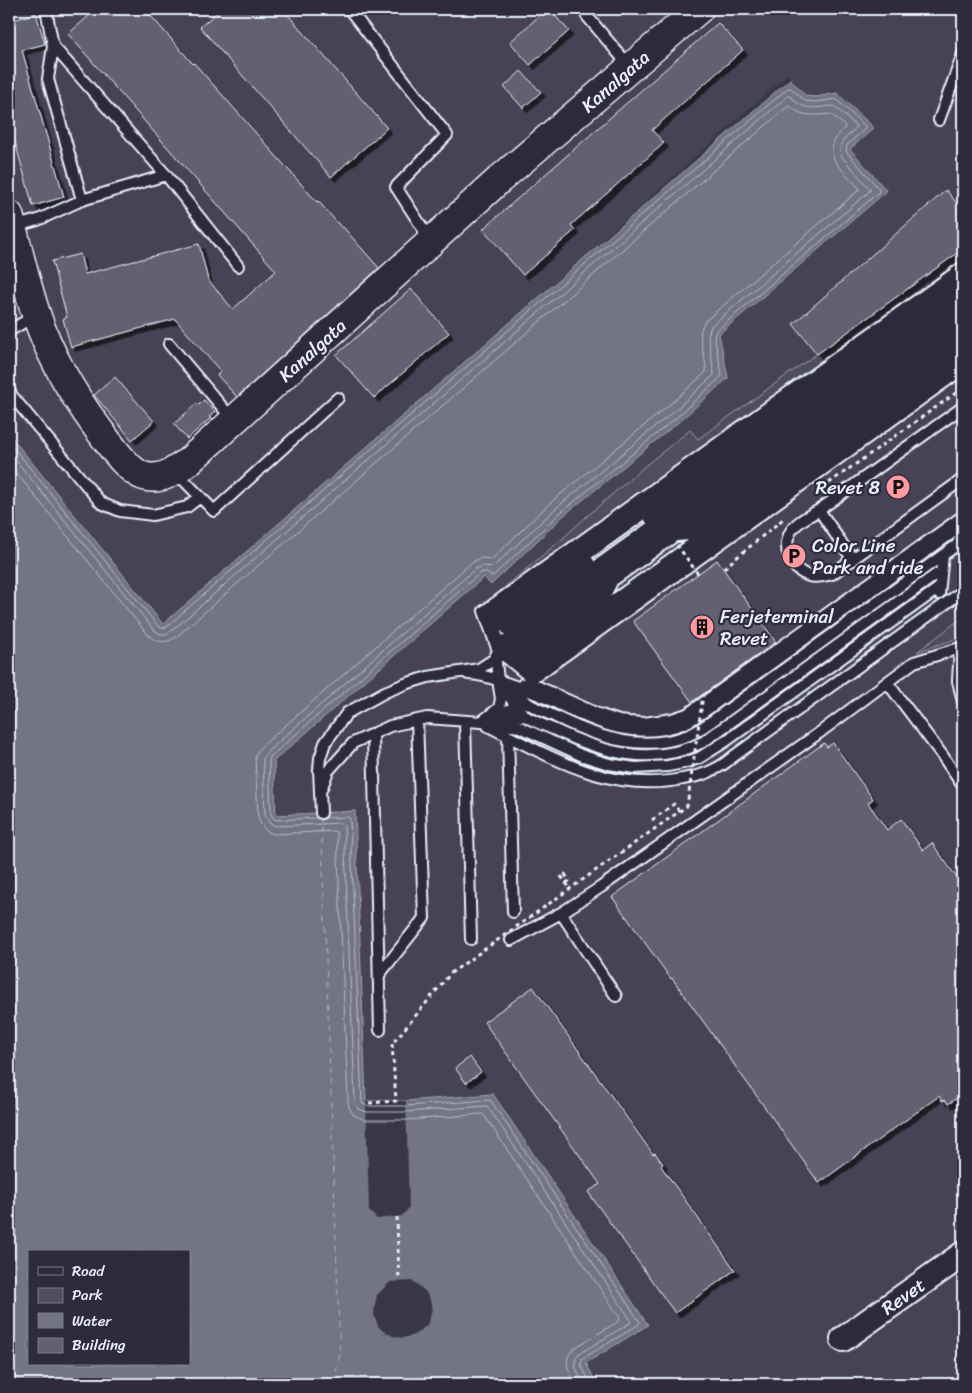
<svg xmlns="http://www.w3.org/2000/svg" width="972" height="1393" font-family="Sriracha,sans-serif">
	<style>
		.built { fill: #464354 }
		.green { fill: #504e5f; stroke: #9ca0ac }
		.water { fill: #737482; stroke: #a2a6b1; fill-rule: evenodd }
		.pier { fill: #3a3648 }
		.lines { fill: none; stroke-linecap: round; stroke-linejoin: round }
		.shore { stroke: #b9bfc9; stroke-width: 1 }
		.ferry { stroke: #aeb2bd; stroke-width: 1; stroke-dasharray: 6 5; stroke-linecap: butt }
		.building { fill: #636171; stroke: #e8f1f8; filter: url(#shadow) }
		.service-casing { stroke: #e8f1f8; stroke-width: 14 }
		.tertiary-casing { stroke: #e8f1f8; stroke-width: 28 }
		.secondary-casing { stroke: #e8f1f8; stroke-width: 31 }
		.path { stroke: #e8f1f8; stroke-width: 3; stroke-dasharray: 4 4; stroke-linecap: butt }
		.service { stroke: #2f2a3d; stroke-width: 10 }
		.tertiary { stroke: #2f2a3d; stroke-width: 24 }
		.secondary { stroke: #2f2a3d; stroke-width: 28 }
		.path-bridge { stroke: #e8f1f8; stroke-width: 3; stroke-dasharray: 4 4; stroke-linecap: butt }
		.labels { text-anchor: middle; stroke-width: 4.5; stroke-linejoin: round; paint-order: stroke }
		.street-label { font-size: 19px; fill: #e8f1f8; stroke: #2f2a3d }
		.poi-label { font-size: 19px; fill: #e8f1f8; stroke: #2f2a3d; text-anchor: start }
	</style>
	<defs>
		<filter id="shadow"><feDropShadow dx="4.5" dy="4.5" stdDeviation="0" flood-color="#0009"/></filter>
	</defs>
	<rect width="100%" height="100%" fill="#3a3648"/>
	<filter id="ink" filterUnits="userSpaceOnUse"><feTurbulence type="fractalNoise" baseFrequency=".02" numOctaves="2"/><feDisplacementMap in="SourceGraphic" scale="10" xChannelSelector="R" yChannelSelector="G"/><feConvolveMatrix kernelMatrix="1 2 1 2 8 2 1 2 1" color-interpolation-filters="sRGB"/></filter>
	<g filter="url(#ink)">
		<path class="built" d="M30,9H963V1384H597L585,1363L648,1325L406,1101H366L355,812L276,815L274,761L484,576L492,585L562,517L681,420L719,334L887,192L850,149L874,127L837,93L816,97L806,96L790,79L789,73L585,256L163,623L9,432V18Z"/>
		<path class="green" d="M963,249V262L501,594L500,591L562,539L585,518L646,465L690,430L698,439Z
			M963,617V635C949,643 932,646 917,652Z"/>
		<path class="water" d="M790,79L806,96L816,97L837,93L874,128L850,149L887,191L719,334L728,378L681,420L562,517L491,585L484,577L274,761L276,815L355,811L366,1101H406L493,1094L648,1325L586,1363L597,1384H9V434L163,624ZM29,1252H189V1364H29Z"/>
		<path class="pier" d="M366,1101H406L409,1208L402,1216L377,1219L369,1211Z
			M413,1281L426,1292L430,1300L432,1308L430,1317L427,1325L419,1332L412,1336L402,1338L393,1336L383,1331L378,1326L374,1315L375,1304L377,1295L390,1282Z"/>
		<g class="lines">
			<path class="shore" d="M9,442L158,626L162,628H165L788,88H791L805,101L816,102L836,99L865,126V129L847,145L846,151L879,189V192L716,331L714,336L722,375L721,377L677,417L559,514L493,576H491L485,572L480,573L270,757L269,762L271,814L273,818L277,820L318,818
				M9,452L154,630L160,634H168L788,96H790C807,113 813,107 834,106L856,126L855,129C847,137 835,144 842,157L870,189V191L711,326L708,335L714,375L673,412L555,509L493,567L483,566L475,569L267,752L263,759L265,815L270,824L277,826L341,823L344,825L355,1100L358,1109L367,1112H406L486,1106L488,1107L631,1320L630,1323L577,1355C572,1366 579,1375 584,1384
				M9,464L148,635C157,643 167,644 176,637L787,107L790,106C802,118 816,115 831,114L845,126L844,129C817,154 841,167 859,188V190L705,321C694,337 707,355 706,372L668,406L550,503L492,559L480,558L471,563L262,746L257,752L255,757L258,816C260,826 265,832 275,834L334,831L337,833L348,1101L349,1107L353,1114L358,1117L365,1120H407L482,1114L484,1115L620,1318L619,1321L576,1347C561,1359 568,1370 576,1384
				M325,818L348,817L350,819L362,1103L367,1106H406L489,1100L491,1101L640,1322L638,1325L582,1359L581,1365L591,1384"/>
			<path class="ferry" d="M321,816L340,1354L333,1384"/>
		</g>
		<path class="building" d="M97,9H145L193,64L194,63L317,202L318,201L342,228L343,227L379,268L237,397L217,375L221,372L175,319L71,347L63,319L67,317L52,261L80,254L85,274L199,244L208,280L233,309L276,271L68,34Z
			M221,9H283L387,128L331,177L200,27Z
			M547,9H549L569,31L530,65L510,42Z
			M36,13L45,44L22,50L64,197L33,206L9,121V17L13,16L14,20Z
			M718,23L743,50L652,130L664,143L571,225L575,230L523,275L483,229Z
			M521,71L541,92L523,108L504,87Z
			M946,190L963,211V249L817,354L793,324Z
			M411,289L449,333L374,398L336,355Z
			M115,377L154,421L132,440L94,395Z
			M204,400L215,412L209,417L211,418L187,439L174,424L197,403L199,405Z
			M717,560L776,642L692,702L633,621Z
			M824,743L827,747L833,743L873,799L868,803L887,830L901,819L923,850L932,843L963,886V1094L948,1104L945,1100L942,1101L939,1096L819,1183L672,978L671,979L612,897Z
			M533,987L653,1154L655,1153L663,1164L661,1166L735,1270L675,1313L588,1192L600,1184L484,1022Z
			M470,1057L481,1072L466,1083L455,1068Z"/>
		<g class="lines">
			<defs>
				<path id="service" d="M46,9L53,46L166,175L238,266
					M349,9L447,135L396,187L431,241
					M583,9L587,16L630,67
					M53,46L48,79L82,200
					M939,120L963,54
					M13,227L38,220L82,200L166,175
					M963,267L484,611L498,651L532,679L963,369
					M9,331L36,315
					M169,344L233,420
					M9,390L12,396L101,503L120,511L153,515L187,507L200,497
					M963,407L819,510C809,516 797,521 791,531C781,548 791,570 809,576C816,578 825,576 832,574L963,479
					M175,471L214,511L338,398
					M819,510L853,560
					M650,519L963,294
					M675,536L690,535L963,339
					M939,594L943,555L957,545L960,539L963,537
					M490,623L488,617L963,276
					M494,630L492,623L963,285
					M507,630L963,303
					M497,638L496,629L589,562
					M960,648L958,681L963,702
					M499,651L509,646L963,320
					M499,651L513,652L963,330
					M508,655L518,658L605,595L611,584
					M515,661L523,665L963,349
					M521,667L527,672L963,359
					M468,674C483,674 497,680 512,685C520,688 529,691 537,694C586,716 629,745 685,723C692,720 698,715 705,711L963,525
					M499,682C506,691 516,708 524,715C531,721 547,726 555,730C604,753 652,767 703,742L941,571
					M887,682L942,755L963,786
					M523,684L539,687L598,714L619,721L629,722L644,723L672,719L687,714L700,705L963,516
					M508,688C515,693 522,699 529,704C539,710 550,714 560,719C602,739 644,752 689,735C697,732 704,726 712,721L943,555
					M493,717L523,703
					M494,720L525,716
					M465,721L471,939
					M481,722L499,708L501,699L498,680L496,662L498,653
					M488,726C551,757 610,794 683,779C694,777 705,775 715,769C722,766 728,761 734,756L963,591
					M373,734L380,1030
					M508,736L513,912
					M321,790L328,771L353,743L390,726L427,718L481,722L520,727L583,756L609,764L635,768L668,766L683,763L699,758L726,741L939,588
					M321,813L319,770L320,758L325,743L347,713L385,692L405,684L428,677L479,669L493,660L505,640L963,312
					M561,913L616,996
					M511,940L561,913L601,887L819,733L914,662L960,648L963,646
					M379,975L424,918L417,720"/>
				<path id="tertiary" d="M843,1339L963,1254"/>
				<path id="secondary" d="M9,215C19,252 27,291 41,328C57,370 81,407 108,442C117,454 133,475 147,477C163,480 177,470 189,461L500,179L699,9"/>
			</defs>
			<use href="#service" class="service-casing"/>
			<use href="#tertiary" class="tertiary-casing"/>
			<use href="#secondary" class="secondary-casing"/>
			<path class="path" d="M829,483L963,388
				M724,568L783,519
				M652,820L674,804L679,811
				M565,874L569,881L566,883L561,876Z
				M566,883L570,888
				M397,1217L399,1281"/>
			<use href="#service" class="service"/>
			<use href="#tertiary" class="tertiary"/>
			<use href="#secondary" class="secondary"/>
			<path class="path-bridge" d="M677,545L698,574
				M561,876L566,883
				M369,1103L396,1101L392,1044L451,973L687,806L703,695"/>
		</g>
	</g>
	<defs>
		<symbol id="parking-disc" viewBox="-11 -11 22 22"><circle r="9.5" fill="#ff9aa2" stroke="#2f2a3d"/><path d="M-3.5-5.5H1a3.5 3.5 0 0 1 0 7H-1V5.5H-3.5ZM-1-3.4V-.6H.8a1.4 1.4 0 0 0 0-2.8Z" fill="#111"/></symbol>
		<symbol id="building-disc" viewBox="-11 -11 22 22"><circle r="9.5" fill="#ff9aa2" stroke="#2f2a3d"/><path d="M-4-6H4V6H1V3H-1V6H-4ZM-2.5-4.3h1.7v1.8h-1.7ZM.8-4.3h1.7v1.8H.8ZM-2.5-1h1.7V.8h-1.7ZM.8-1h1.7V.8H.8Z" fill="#111"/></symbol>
	</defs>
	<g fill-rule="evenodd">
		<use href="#parking-disc" x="884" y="473" width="28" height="28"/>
		<use href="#parking-disc" x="780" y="542" width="28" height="28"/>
		<use href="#building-disc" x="688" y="613" width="28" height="28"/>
	</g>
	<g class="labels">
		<g class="street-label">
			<text transform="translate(615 81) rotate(-41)" y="7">Kanalgata</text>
			<text transform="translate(312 350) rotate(-42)" y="7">Kanalgata</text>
			<text transform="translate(903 1296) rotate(-35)" y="7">Revet</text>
		</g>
		<g class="poi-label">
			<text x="880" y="494" text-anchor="end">Revet 8</text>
			<text x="812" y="552">Color Line<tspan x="812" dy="22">Park and ride</tspan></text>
			<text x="720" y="623">Ferjeterminal<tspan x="720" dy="22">Revet</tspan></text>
		</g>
	</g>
	<rect width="972" height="1393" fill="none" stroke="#2f2a3d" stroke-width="30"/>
	<rect x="15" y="15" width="942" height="1363" fill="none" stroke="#e8f1f8" stroke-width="2" filter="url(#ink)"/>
	<rect x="28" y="1250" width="162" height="115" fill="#2f2a3d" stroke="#797a88"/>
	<rect x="38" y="1267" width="25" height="8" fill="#2f2a3d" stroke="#797a88"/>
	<text x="72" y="1276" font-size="15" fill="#e8f1f8">Road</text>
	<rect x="38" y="1288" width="25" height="15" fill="#504e5f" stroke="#797a88"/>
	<text x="72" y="1300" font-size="15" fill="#e8f1f8">Park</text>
	<rect x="38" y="1313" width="25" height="15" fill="#737482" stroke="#797a88"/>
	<text x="72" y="1326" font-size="15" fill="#e8f1f8">Water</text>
	<rect x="38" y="1338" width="25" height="15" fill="#636171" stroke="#797a88"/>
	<text x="72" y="1350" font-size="15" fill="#e8f1f8">Building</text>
</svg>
